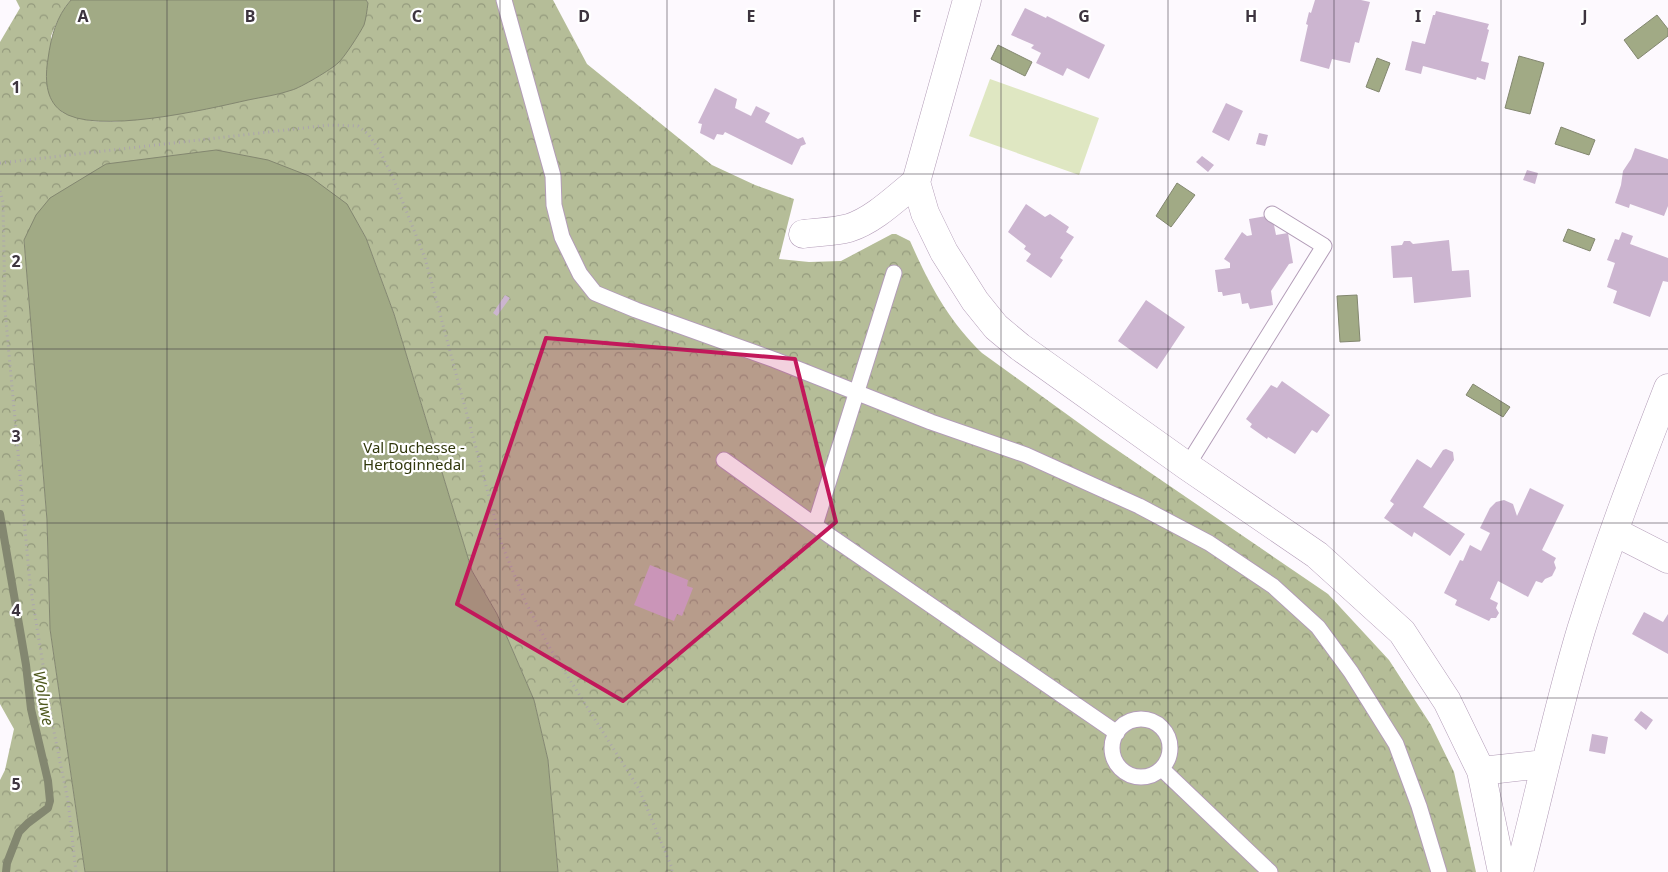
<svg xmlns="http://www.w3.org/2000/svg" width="1668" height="872" font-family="'Noto Sans',sans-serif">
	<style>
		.green { fill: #dfe7c2 }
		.forest { fill: url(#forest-crowns) }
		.water { fill: #a1aa85; stroke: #838770 }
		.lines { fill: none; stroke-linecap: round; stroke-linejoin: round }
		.stream { stroke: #838770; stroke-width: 8 }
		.building { fill: #ccb5d0 }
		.service-casing { stroke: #b29cb7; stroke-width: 17 }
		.minor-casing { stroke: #b29cb7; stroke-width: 29 }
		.path { stroke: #aca5ad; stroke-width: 3; stroke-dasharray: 1 4; stroke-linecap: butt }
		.service { stroke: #fff; stroke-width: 15 }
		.minor { stroke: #fff; stroke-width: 28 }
		.marked { fill: #c2185b; fill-opacity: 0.2; stroke: #c2185b; stroke-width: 4; stroke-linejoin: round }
		.grid { fill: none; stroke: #3d343f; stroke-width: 1; stroke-opacity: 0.55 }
		.labels { text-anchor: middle; stroke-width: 4.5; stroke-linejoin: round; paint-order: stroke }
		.park-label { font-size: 15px; fill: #30370b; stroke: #fff }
		.water-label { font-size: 16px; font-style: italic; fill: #4d571d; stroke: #fff }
		.grid-label { font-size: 16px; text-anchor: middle; font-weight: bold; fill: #3d343f; stroke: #fff; stroke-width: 4.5; stroke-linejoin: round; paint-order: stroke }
	</style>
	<defs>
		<pattern id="forest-crowns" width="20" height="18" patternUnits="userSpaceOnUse" patternTransform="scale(1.25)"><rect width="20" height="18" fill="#b5bd98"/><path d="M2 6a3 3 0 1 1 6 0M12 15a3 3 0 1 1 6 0" fill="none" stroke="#949a7d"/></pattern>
	</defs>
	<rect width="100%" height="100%" fill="#fdf9fe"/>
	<path class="green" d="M990,79L1099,118L1079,175L969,136Z"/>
	<path class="forest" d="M16,0H71L66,6L57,22L51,36V99L62,112L91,121L113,122L164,116L368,3L366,0H553L587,64L712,165L755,185L794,199L779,259L809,262L841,261L892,234H896L910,241C929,284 948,320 982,353L1101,439L1328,594L1389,660L1431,725L1454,772L1476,872H558L548,760L534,700L497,614L472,571L394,314L366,238L357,222L24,240L47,520L50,629L85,872H0V780L5,770L14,729L0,704V42L20,8Z"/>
	<path class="water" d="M71,0H366L368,3C367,10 366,19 364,25C360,33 344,58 338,63C332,69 300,88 292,90C278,95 262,97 248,100C208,109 94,136 61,111C45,99 45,77 48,59C51,37 56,17 71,0Z
		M1657,15L1668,29V36L1638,59L1624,40Z
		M998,45L1032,62L1025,76L991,59Z
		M1519,56L1544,63L1530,114L1505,108Z
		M1377,58L1390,63L1379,92L1366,87Z
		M1561,127L1595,140L1589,155L1555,144Z
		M216,150L268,160L309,176L347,204L366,238L394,314L472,571L497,614L534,700L548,760L558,872H85L50,629L47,520L24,240L36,215L50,198L106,164Z
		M1177,183L1195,195L1171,227L1156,216Z
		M1568,229L1595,239L1590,251L1563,241Z
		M1357,295L1360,341L1340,342L1337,296Z
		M1473,384L1510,407L1503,417L1466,395Z"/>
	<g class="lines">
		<path class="stream" d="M0,514L26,665L31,709L48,781L50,801L48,808L28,823L19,832L7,863L6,872"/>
	</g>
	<path class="building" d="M1315,0H1361L1370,2L1359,43L1355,42L1350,63L1332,59L1329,69L1300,61L1308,25L1306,24L1309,12L1311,13Z
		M1025,8L1046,18L1047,16L1105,45L1089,79L1067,68L1063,76L1036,63L1041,53L1031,48L1034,45L1011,35Z
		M1436,11L1489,24L1487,29L1489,30L1481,61L1489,63L1485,80L1477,77L1476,80L1423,66L1421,74L1405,70L1412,41L1425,44L1433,15H1435Z
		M715,88L737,99L735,108L751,116L756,106L770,113L765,122L798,139L803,137L806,144L801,146L792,165L725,132L723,135L717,134L714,140L700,133L702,124L698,123Z
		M1226,103L1243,111L1229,141L1212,132Z
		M1259,133L1268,135L1265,146L1256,144Z
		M1635,148L1668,159V206L1664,216L1630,204L1629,208L1615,203L1621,185L1623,171L1631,159Z
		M1202,156L1214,165L1208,172L1196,162Z
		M1527,170L1538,173L1535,184L1523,180Z
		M1026,204L1045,217L1050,214L1069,227L1066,232L1074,237L1060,258L1063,260L1051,278L1026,261L1031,254L1024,249L1026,246L1008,232Z
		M1272,215L1276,235L1288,233L1293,263L1289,264L1271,291L1273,305L1250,309L1248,303L1242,304L1240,293L1223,296L1222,292H1218L1215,270L1230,268V263L1224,259L1242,232L1247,236L1252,235L1249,219Z
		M1622,232L1633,236L1630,244L1668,258V282L1663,281L1650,317L1613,303L1617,291L1607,287L1615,263L1607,260L1615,239L1619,240Z
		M1449,240L1452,271L1469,270L1471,297L1414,303L1412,277L1393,278L1391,246L1402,245L1404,241H1410L1413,244Z
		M505,295L510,298L497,316L493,313Z
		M1146,300L1185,327L1157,369L1118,341Z
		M1282,381L1330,415L1317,433L1312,430L1295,454L1268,437L1267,439L1250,427L1252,424L1246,419L1271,385L1277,388Z
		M1446,449L1453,452L1454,460L1423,507L1465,534L1450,556L1414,532L1412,537L1384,518L1394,504L1390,501L1417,459L1431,468L1443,450Z
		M1530,488L1564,505L1542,550L1556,558L1554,562L1556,568L1552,576L1545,579L1542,583L1536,581L1528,597L1498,581L1490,599L1498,603L1496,608L1499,613L1496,618H1491L1489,621L1455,605L1457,600L1444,593L1460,560L1463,561L1470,545L1481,551L1490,533L1480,528L1490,508L1496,502L1504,500L1513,504L1517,516Z
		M650,565L688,580L687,586L693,588L682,616L677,614L674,621L634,605Z
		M1644,612L1663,622L1668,614V654L1632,634Z
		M1641,711L1653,720L1646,730L1634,720Z
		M1592,734L1608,737L1605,754L1589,751Z"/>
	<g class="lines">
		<defs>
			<path id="service" d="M504,0L553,176L554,205L562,237L580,274L595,293L636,310L775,360L931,422L1026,455L1139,506L1209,543L1273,586L1318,627L1351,672L1396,744L1419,806L1439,872
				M724,460L830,536L1117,733
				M1187,466L1324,246L1272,214
				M815,525L894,273
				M1112 748a29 29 0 1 1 58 0a29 29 0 1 1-58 0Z
				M1162,769L1270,872"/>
			<path id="minor" d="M967,0L916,182L925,213L944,252L975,301L996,327L1020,347L1187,466L1317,555L1402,632L1447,701L1481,771L1502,872
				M803,234C818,232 834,232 849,228C874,220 896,198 916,182
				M1615,532L1668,559
				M1481,771L1544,764
				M1519,872C1540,791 1557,710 1581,630C1606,549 1637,468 1668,388"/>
		</defs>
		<use href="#service" class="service-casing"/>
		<use href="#minor" class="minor-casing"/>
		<path class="path" d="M0,163L329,125L358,126L369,135L379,150L392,175L425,258L502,545L526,603L551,650L639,789L672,868V872
			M0,191L3,202L5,310L30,584L53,727L68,801L76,872"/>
		<use href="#service" class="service"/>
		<use href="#minor" class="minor"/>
	</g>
	<path class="marked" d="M546,338L795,359L836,522L623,701L457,604Z"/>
	<path class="grid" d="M167,0V872M334,0V872M500,0V872M667,0V872M834,0V872M1001,0V872M1168,0V872M1334,0V872M1501,0V872M0,174H1668M0,349H1668M0,523H1668M0,698H1668"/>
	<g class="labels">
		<g class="park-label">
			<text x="414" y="453">Val Duchesse -<tspan x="414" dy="17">Hertoginnedal</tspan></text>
		</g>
		<g class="water-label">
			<text transform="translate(44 698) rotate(80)" y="6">Woluwe</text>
		</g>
	</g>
	<g class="grid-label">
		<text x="83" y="22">A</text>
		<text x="250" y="22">B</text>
		<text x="417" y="22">C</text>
		<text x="584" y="22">D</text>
		<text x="751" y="22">E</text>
		<text x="917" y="22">F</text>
		<text x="1084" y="22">G</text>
		<text x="1251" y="22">H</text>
		<text x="1418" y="22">I</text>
		<text x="1585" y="22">J</text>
		<text x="16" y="93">1</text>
		<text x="16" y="267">2</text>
		<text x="16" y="442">3</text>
		<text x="16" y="616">4</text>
		<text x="16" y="790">5</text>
	</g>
</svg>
